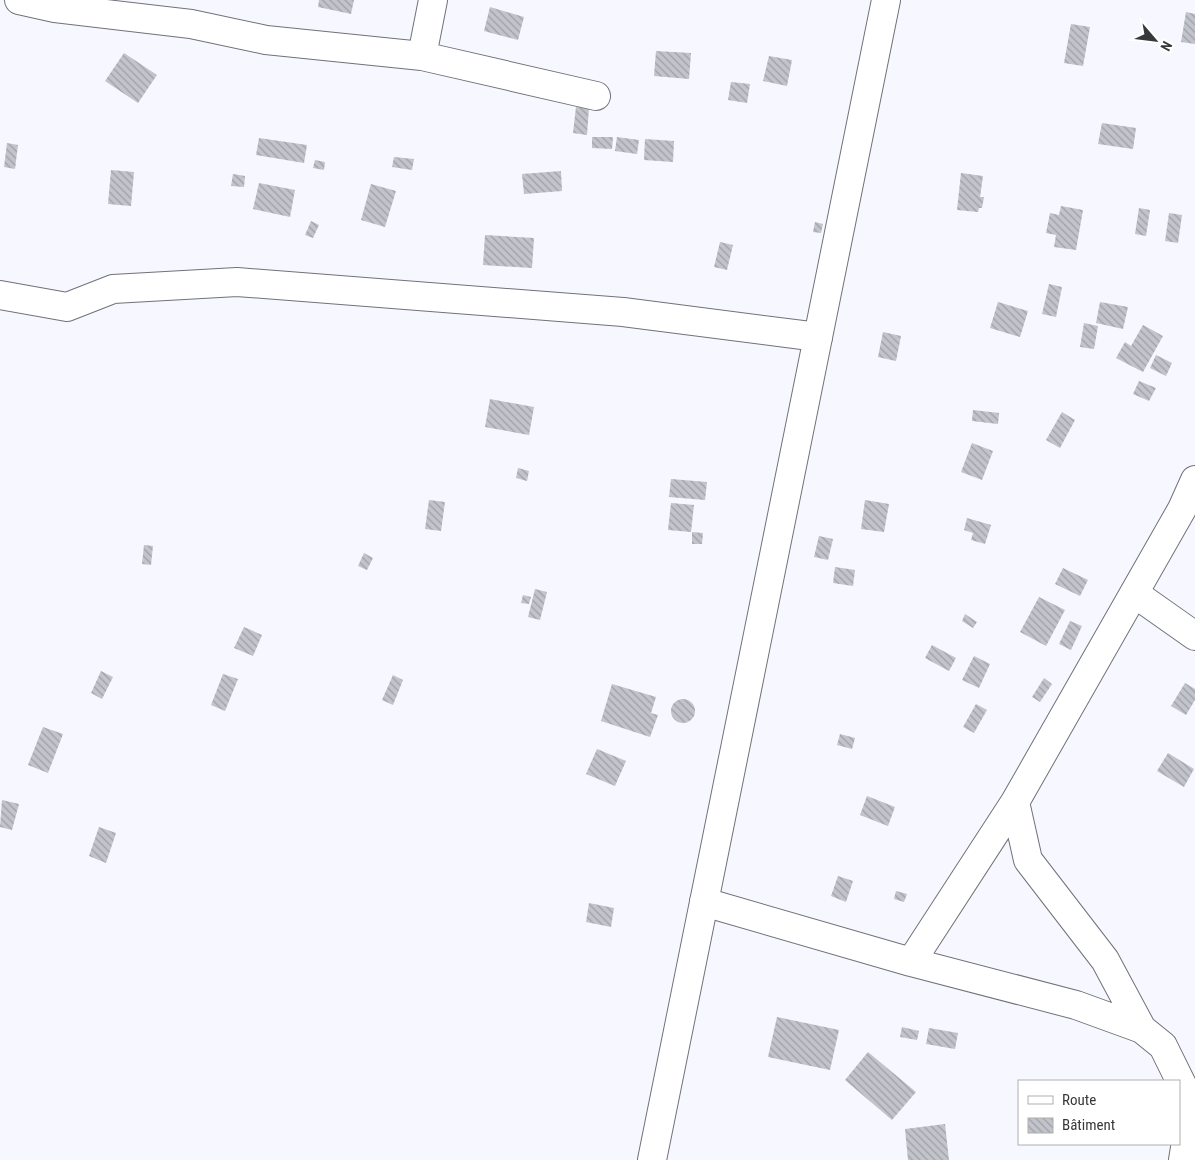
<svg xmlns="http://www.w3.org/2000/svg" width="1195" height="1160" font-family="'Roboto Condensed',sans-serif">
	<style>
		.building { fill: url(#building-back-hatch) }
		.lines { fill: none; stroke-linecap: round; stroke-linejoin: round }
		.minor-casing { stroke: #707278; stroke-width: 30 }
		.secondary-casing { stroke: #707278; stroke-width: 30 }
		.minor { stroke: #fff; stroke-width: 28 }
		.secondary { stroke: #fff; stroke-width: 28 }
	</style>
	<defs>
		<pattern id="building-back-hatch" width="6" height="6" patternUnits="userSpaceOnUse" patternTransform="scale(1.25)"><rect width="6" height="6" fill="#c2c4cb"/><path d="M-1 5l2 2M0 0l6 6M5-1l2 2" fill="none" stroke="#9fa0a6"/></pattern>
	</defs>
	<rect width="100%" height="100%" fill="#f6f7ff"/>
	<path class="building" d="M319,0H354L351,14L318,7Z
		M490,7L524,17L518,40L484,31Z
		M1186,12L1195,14V44L1181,42Z
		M1071,24L1090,27L1083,66L1064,63Z
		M656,51L691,53L689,79L654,76Z
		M124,53L157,75L138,103L105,81Z
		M769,56L792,60L787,86L763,81Z
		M731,82L750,84L747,103L728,100Z
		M576,107L589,108L587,135L573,133Z
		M1102,123L1136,128L1133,149L1098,144Z
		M592,137H613L612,149L592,148Z
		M617,137L639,140L637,154L615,151Z
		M259,138L307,145L304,163L256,155Z
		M645,139L674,141L673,162L644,160Z
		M7,143L18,145L15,169L4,167Z
		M394,157L414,159L412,170L392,167Z
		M315,160L325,162L324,170L313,168Z
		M111,170L134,172L131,206L108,204Z
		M561,171L562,191L524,194L522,174Z
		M961,173L983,176L980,197H984L982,208H979L978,212L957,210Z
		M233,174L245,176L244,187L231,186Z
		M259,183L295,190L290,217L253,209Z
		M371,184L396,191L385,227L361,220Z
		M1061,206L1083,210L1076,250L1054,247L1056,235L1046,233L1050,213L1059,215Z
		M1139,208L1150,210L1146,236L1135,234Z
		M1169,213L1182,215L1178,243L1165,241Z
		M311,221L319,225L313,238L305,235Z
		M815,222L823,224L821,233L813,232Z
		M485,235L534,238L532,268L483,265Z
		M720,242L733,245L727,270L714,267Z
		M1049,284L1062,287L1056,317L1042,314Z
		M998,302L1028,311L1020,337L990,328Z
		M1100,302L1128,307L1123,329L1096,323Z
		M1084,323L1098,326L1094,349L1080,347Z
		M1143,325L1163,336L1143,372L1116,358L1125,342L1131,346Z
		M883,332L901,336L896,361L878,357Z
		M1156,355L1172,363L1166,376L1150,368Z
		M1139,381L1156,388L1149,401L1133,394Z
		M490,399L534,407L529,435L485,427Z
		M973,410L999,413L998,424L972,421Z
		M1062,412L1075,420L1060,448L1046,440Z
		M972,443L993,451L982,480L961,472Z
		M518,468L529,471L527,481L516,478Z
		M671,479L707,482L705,500L669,497Z
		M429,500L445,502L441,531L425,529Z
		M865,500L889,504L884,532L861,529Z
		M671,503L694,505L691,532L668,530Z
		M967,518L991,525L985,544L971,540L973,533L964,530Z
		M692,532L703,533L702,544H692Z
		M819,536L833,539L828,560L814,557Z
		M144,545L153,546L151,565L142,564Z
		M364,553L373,558L367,570L358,566Z
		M835,567L855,570L853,586L833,583Z
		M1063,568L1088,580L1080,596L1055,584Z
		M535,589L547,592L540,620L528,617Z
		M523,595L531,597L529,604L521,603Z
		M1039,597L1065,610L1046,646L1020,632Z
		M965,614L977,622L973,628L962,621Z
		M1070,621L1082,626L1071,650L1059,644Z
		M244,627L262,635L253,656L234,648Z
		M932,645L956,658L949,671L925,658Z
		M974,656L990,664L979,688L962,680Z
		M101,671L113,677L102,699L91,693Z
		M223,674L238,679L225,711L211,705Z
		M393,675L403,680L393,705L382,700Z
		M1044,678L1052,684L1040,702L1032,697Z
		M1185,683L1195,689V700L1186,715L1171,706Z
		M612,684L656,697L651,713L658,715L650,737L601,721Z
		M671 711a12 12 0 1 1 24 0a12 12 0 1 1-24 0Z
		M976,704L987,710L974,733L963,727Z
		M43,727L63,734L48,773L28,765Z
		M840,734L855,738L852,749L837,745Z
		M597,749L626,761L615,786L586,774Z
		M1168,753L1194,769L1184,787L1157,771Z
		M867,796L895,807L888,826L860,815Z
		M2,800L19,804L12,830L0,827Z
		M99,827L116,833L106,863L89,856Z
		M838,876L853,881L846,902L831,896Z
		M896,891L907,894L904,902L894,899Z
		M589,903L614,908L611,927L586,922Z
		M777,1017L839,1030L830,1070L768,1057Z
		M902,1027L919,1031L917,1040L900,1037Z
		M929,1028L958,1033L955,1049L926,1044Z
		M868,1052L916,1092L892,1120L845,1080Z
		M945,1124L949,1160H908L905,1129Z"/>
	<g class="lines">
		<defs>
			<path id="minor" d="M19,0L55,8L191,24L266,40L422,56L596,96
				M422,56L433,0
				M0,295L67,307L113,289L237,282L623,312L818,337
				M1134,593L1195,636
				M1015,802L1028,860L1105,960L1142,1029
				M704,902L911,962L1076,1005L1142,1029L1163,1046L1192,1105L1183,1160
				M911,962L1015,802L1182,509L1195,480"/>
			<path id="secondary" d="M652,1160L886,0"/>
		</defs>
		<use href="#minor" class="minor-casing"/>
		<use href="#secondary" class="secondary-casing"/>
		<use href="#minor" class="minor"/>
		<use href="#secondary" class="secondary"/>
	</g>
	<rect x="1018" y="1080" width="162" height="65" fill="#ffffff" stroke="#afafb1"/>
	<rect x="1028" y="1096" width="25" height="8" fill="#ffffff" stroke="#afafb1"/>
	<text x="1062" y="1105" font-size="15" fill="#38383b">Route</text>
	<rect x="1028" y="1118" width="25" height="15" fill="url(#building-back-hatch)" stroke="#afafb1"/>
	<text x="1062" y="1130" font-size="15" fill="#38383b">Bâtiment</text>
	<g transform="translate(1155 40) rotate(118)" stroke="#ffffff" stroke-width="4" paint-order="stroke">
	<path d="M0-4L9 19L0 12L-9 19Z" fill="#38383b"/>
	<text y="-8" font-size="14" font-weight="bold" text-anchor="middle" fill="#38383b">N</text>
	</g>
</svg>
